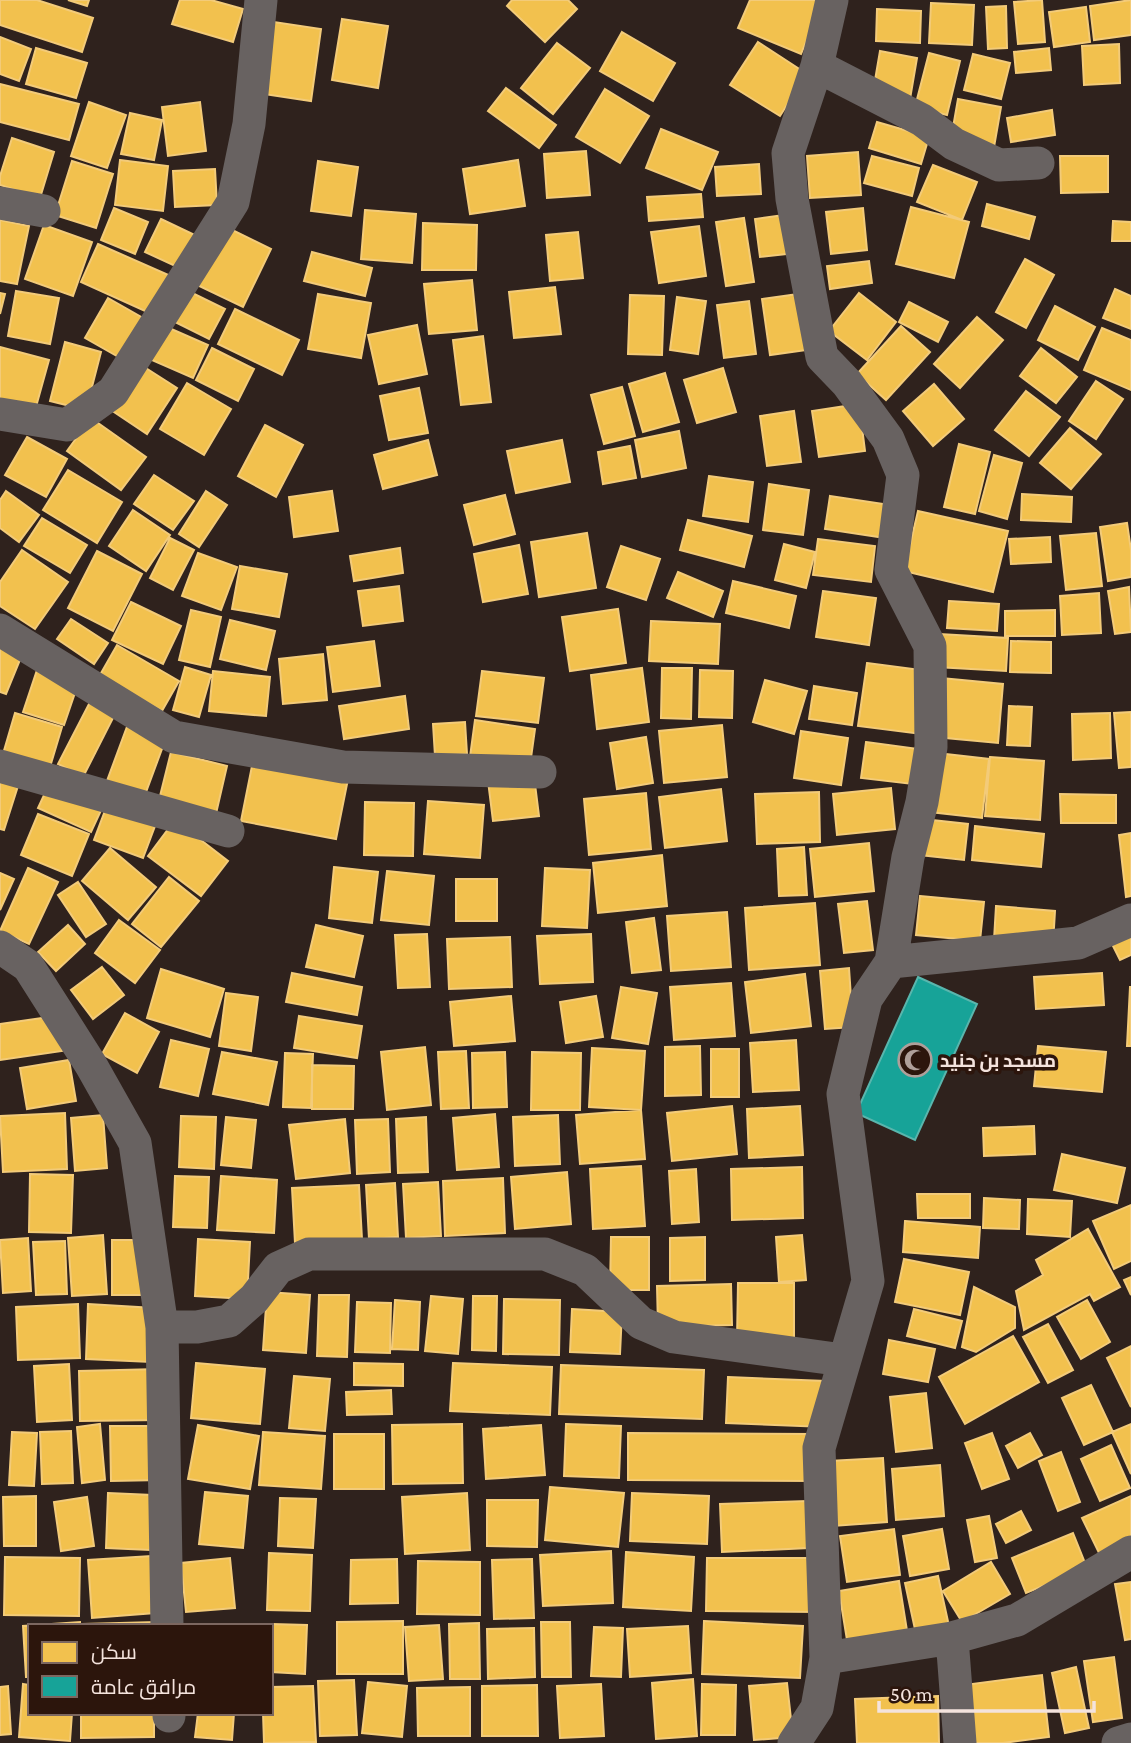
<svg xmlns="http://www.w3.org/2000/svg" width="1131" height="1743" font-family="'Crimson Pro',Cairo,serif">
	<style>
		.homes { fill: #f2c14e; stroke: #f3cb79; stroke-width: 2 }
		.public { fill: #17a398; stroke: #59b6ad; stroke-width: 2 }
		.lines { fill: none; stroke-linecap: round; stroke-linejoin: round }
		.minor { stroke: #686261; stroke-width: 33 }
		.labels { text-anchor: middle; stroke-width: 7; stroke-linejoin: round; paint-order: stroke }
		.poi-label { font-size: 19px; font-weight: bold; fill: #f4e3dd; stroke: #2c150c; text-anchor: start }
	</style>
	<rect width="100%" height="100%" fill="#2f221d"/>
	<path class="homes" d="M0,0H37L93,18L82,52L0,25Z
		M68,0H89L87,6Z
		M180,0H211L243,9L233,42L172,24Z
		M512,0H568L577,9L545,42L507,6Z
		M750,0H824L801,54L738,28Z
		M1042,0L1045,42L1018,44L1014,2Z
		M1131,0V35L1094,40L1090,6Z
		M931,3L974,5L972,45L929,43Z
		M1006,6L1007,48L988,49L986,7Z
		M1086,7L1090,42L1054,47L1049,12Z
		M877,9L921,11L920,43L876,41Z
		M342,19L388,26L378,88L332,80Z
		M267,21L321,29L311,101L257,93Z
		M622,32L675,63L653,101L600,71Z
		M0,37L31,49L19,81L0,74Z
		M758,42L807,74L780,116L730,85Z
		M557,43L590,68L553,114L521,88Z
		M1119,44L1120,83L1084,85L1082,46Z
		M36,48L87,63L76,98L26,84Z
		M1049,48L1051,70L1016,73L1014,52Z
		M880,51L917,58L910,99L873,92Z
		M929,53L960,61L947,115L915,107Z
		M973,54L1010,63L1001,99L964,90Z
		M0,84L79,104L69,140L0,122Z
		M506,88L556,125L539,148L488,111Z
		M605,89L649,116L620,163L576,137Z
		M958,99L1001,107L994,147L951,139Z
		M89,102L126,115L107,168L71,156Z
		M200,102L206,151L168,156L162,107Z
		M1052,110L1055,135L1011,142L1007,118Z
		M130,113L162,120L154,160L121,154Z
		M877,122L929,137L921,164L869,148Z
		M661,129L718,152L702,190L646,168Z
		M12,138L54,152L40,198L0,185V176Z
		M586,151L590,195L547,198L544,154Z
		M858,152L861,195L810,198L807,156Z
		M872,156L919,168L912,196L864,183Z
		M1060,156H1108V192L1061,193Z
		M120,160L168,166L163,211L115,205Z
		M518,160L525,206L470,214L463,169Z
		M72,161L113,174L96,228L55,215Z
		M318,161L358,167L351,216L311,211Z
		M759,164L761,194L717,196L715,167Z
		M933,165L977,182L962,220L917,202Z
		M215,169L217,205L175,207L173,171Z
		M701,194L703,217L649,221L647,197Z
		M987,204L1035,217L1029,239L982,226Z
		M911,207L969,222L954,278L896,264Z
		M114,208L148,222L135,254L101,240Z
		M863,208L867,250L831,254L826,212Z
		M365,210L416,214L412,263L361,259Z
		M792,214L796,253L760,257L755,219Z
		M744,218L754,282L726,286L716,222Z
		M161,219L201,238L186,271L145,252Z
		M0,220L29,226L17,284L0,281Z
		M1113,221L1131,222V241H1112Z
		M423,223L477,225L476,270H422Z
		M44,225L92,242L73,296L25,279Z
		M222,225L271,249L243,307L193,283Z
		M699,226L706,276L659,283L651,232Z
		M578,232L583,278L550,281L546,235Z
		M98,244L173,277L156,316L81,282Z
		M312,252L372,268L365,296L304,281Z
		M1025,259L1054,275L1026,328L996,312Z
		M869,261L872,283L830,289L827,266Z
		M472,280L477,330L429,334L424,284Z
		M555,287L561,334L514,338L509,292Z
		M182,288L225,309L209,339L167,318Z
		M1115,289L1131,296V329L1103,318Z
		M16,291L59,298L50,344L8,336Z
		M0,293L5,294L0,314Z
		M806,293L814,349L770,355L762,299Z
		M859,293L896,322L867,360L829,331Z
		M318,294L371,303L361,358L308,349Z
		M630,295L664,296L662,355L628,354Z
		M677,297L706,301L698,354L670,350Z
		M108,298L152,323L129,363L85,338Z
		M749,301L756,354L724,358L717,305Z
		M909,302L948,322L938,342L899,322Z
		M1055,306L1095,327L1078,360L1038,340Z
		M235,309L299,340L282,375L218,344Z
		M977,317L1003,340L960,388L934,364Z
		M160,324L208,345L193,378L145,357Z
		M417,325L427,374L379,384L368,335Z
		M901,326L930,352L886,400L857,374Z
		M1102,328L1131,340V390L1084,370Z
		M483,336L491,402L461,405L453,340Z
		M65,342L101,352L86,410L50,401Z
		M0,347L49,360L34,414L0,404Z
		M212,348L254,369L238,401L196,380Z
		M1041,348L1077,377L1056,403L1020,376Z
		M138,363L177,388L147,434L108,408Z
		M723,368L736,412L697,423L684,380Z
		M665,373L679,422L643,432L629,384Z
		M1096,381L1123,399L1096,439L1069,421Z
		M187,383L231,409L204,455L160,429Z
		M934,384L964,419L933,446L903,411Z
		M622,387L635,436L604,444L591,395Z
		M419,388L428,433L389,440L380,396Z
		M1026,391L1060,417L1029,456L995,430Z
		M859,404L865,451L819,457L812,411Z
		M794,411L801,462L767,466L760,416Z
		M91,418L146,457L121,490L67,451Z
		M265,425L303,445L276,497L238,476Z
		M1070,428L1101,454L1071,489L1040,463Z
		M679,431L686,468L642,477L635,440Z
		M27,437L67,459L46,497L5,475Z
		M428,440L437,475L383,489L374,455Z
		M562,440L570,482L516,493L507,451Z
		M959,444L990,452L975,514L944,507Z
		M630,446L636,478L603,484L598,452Z
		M994,455L1022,463L1007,519L979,511Z
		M68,470L122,502L97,543L43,510Z
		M154,475L194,501L173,530L134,504Z
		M709,476L753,482L748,522L703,516Z
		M769,484L809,490L803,535L763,530Z
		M6,491L39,515L19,542L0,528V500Z
		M206,491L227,505L199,547L179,534Z
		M332,491L338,531L294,537L289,497Z
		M1022,494L1072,497L1071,522L1021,520Z
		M505,495L515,534L474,545L464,505Z
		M830,496L897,506L892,539L825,529Z
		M133,510L170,535L146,571L109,546Z
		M918,511L1008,531L993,592L904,571Z
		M42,518L87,545L70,573L24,546Z
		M688,520L752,536L744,567L680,550Z
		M1127,523L1131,550V577L1108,581L1100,527Z
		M587,533L596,588L539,597L531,542Z
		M1096,533L1102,586L1066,590L1060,536Z
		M1050,537L1051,562L1011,564L1009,539Z
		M170,538L194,550L173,590L150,578Z
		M818,539L875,546L871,582L813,575Z
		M784,544L815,552L806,588L775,580Z
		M519,545L528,594L483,602L474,554Z
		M621,546L660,559L646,600L607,587Z
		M400,548L403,573L354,581L350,556Z
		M22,550L68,582L35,629L0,606V582Z
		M97,551L142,574L113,631L68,608Z
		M198,553L237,567L221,610L182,596Z
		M240,566L287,574L279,617L232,609Z
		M678,572L723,591L713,617L667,598Z
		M733,581L796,596L789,628L726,613Z
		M399,586L403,621L363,626L358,591Z
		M1129,587L1131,632L1115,634L1108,591Z
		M823,591L876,598L869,645L816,637Z
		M1099,593L1101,633L1062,635L1060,596Z
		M949,601L999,604L997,631L947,628Z
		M131,602L181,626L163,664L112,640Z
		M618,609L626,663L570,671L562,617Z
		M191,610L221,617L210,667L179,660Z
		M1055,610V636H1005V611Z
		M71,619L108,643L94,664L57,639Z
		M230,620L275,631L266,670L220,659Z
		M651,621L720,624L718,664L649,661Z
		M939,634L1008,638L1006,671L936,667Z
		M374,641L380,686L333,692L327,647Z
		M1011,641L1051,642V673L1010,672Z
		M0,645L24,650L6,694L0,692Z
		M117,645L179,681L162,711L100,675Z
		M323,654L327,700L283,704L279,659Z
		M867,663L929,671L921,734L858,726Z
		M38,667L79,681L64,725L23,712Z
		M185,667L211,675L199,717L173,710Z
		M642,668L649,722L597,729L591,675Z
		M662,668H692L691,719L661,718Z
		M700,670L733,671L732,718L699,717Z
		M213,671L270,677L266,716L209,711Z
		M482,671L544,678L538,723L476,716Z
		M941,678L1003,684L998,743L935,737Z
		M765,680L807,691L794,734L753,722Z
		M814,686L857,693L852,725L809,719Z
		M405,696L409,729L344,739L339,706Z
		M90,702L115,714L83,777L58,764Z
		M1009,706L1032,707L1030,746L1007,745Z
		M1131,712V767L1119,768L1114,713Z
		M15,713L62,727L50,767L3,754Z
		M1110,713L1111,758L1073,760L1072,714Z
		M475,720L535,729L530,765L470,757Z
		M465,722L467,754L435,756L433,724Z
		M128,724L166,738L142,803L104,789Z
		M722,725L727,777L664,783L659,731Z
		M801,731L848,738L841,785L794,778Z
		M646,737L653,783L617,789L610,743Z
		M866,742L926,750L921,785L861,778Z
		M171,752L227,766L215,818L158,804Z
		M937,753L989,759L982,818L930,812Z
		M990,757L1044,761L1040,820L985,816Z
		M253,761L348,779L336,839L241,821Z
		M534,776L539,816L493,821L488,781Z
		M51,780L104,804L91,832L38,808Z
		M0,781L18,786L4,830L0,829Z
		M891,788L895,829L837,835L833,794Z
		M721,789L727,841L665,848L659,797Z
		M819,792L820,842L757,844L755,794Z
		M646,793L651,849L589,855L584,799Z
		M1060,794L1116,795V823H1061Z
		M428,801L484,805L480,858L424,854Z
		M365,802L414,803L413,856L364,855Z
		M106,808L155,826L143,858L94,840Z
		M38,814L89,834L72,876L21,855Z
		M923,819L968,824L964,860L920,855Z
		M175,820L228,861L201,896L148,856Z
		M975,826L1044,834L1041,867L972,860Z
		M1131,833V896L1126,897L1119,835Z
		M869,843L874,891L815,897L810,849Z
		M804,847L807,895L779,896L777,849Z
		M110,848L156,887L128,920L82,881Z
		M662,855L667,906L598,913L593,863Z
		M334,867L378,872L372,923L329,918Z
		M28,868L58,882L29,944L0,931Z
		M545,868L590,870L587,928L542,926Z
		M387,871L434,876L429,925L381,920Z
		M0,873L14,879L0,910Z
		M169,877L199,901L161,947L132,924Z
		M456,879H497V921H456Z
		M78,882L106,924L86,937L58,895Z
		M920,896L984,902L980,941L916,935Z
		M867,901L873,950L844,953L838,904Z
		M815,903L820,965L749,970L745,908Z
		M996,906L1055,911L1053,944L994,940Z
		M727,912L731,967L671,971L667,916Z
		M654,918L661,970L632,973L626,922Z
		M119,920L160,950L135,983L95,953Z
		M68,925L85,944L56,971L38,952Z
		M316,925L363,936L354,977L306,967Z
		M1131,927V955L1120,960L1108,936Z
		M427,934L430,987L398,988L395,935Z
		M591,934L593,982L540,984L537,936Z
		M510,937L512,987L449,989L447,939Z
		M102,967L124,995L93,1019L71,990Z
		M849,968L853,1027L825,1029L820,971Z
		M161,969L224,989L210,1037L147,1018Z
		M292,973L362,987L357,1015L286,1002Z
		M1102,973L1104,1005L1036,1009L1034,977Z
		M805,974L811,1026L751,1033L745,982Z
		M731,983L735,1036L674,1040L670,987Z
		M621,987L657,993L648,1044L612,1038Z
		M1130,987H1131V1046H1127Z
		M226,993L258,997L251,1051L219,1046Z
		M511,996L515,1041L454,1046L450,1002Z
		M596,996L603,1037L566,1043L560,1002Z
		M125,1013L159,1032L137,1073L102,1054Z
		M56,1016L62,1051L0,1060V1024Z
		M299,1016L362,1026L357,1058L294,1048Z
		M171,1040L209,1049L198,1096L160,1087Z
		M796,1040L799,1090L753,1092L750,1043Z
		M700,1046L701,1095L665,1096V1047Z
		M1038,1046L1106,1052L1102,1092L1034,1086Z
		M425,1047L431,1105L387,1110L381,1052Z
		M592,1048L645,1051L641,1110L589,1107Z
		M711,1049H739V1097H711Z
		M466,1051L469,1108L441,1109L438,1052Z
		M222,1052L277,1062L268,1105L213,1094Z
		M505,1052L507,1107L473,1108L472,1053Z
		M532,1052L581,1053L580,1110H531Z
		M285,1053L313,1054L311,1108L283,1107Z
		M69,1060L76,1101L27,1109L20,1068Z
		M312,1065L354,1066L353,1109H312Z
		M732,1106L737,1154L672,1161L667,1113Z
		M800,1106L803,1155L749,1158L747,1109Z
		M641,1110L645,1159L580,1164L576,1115Z
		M65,1113L67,1169L3,1172L0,1116Z
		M495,1114L499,1167L457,1170L453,1118Z
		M103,1115L107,1168L75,1171L71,1118Z
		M558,1115L560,1164L515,1166L513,1117Z
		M181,1116L216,1117L214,1169L179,1167Z
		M226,1117L256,1120L251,1168L221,1165Z
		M426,1117L428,1172L398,1173L396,1119Z
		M345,1119L350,1173L296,1179L289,1125Z
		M388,1119L390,1172L357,1174L355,1120Z
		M1034,1126L1035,1154L984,1156L983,1128Z
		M1062,1154L1125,1168L1117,1203L1054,1190Z
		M641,1166L645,1226L593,1229L590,1169Z
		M802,1167L803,1218L732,1220L731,1169Z
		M696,1169L699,1222L672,1224L669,1171Z
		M567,1172L571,1224L515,1229L511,1177Z
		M30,1174L73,1175L71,1233L29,1232Z
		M175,1176L209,1177L207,1228L173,1227Z
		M221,1176L277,1180L274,1233L217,1230Z
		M503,1178L505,1233L445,1236L443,1181Z
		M438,1182L441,1236L406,1238L403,1184Z
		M395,1183L398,1237L369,1239L366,1185Z
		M359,1185L362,1239L295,1243L292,1188Z
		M917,1194H970V1218H918Z
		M984,1198L1020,1200L1019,1229L983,1228Z
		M1028,1199L1072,1201L1070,1237L1027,1234Z
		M1131,1205V1261L1114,1269L1093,1221Z
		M905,1221L980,1227L978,1258L903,1252Z
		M1088,1229L1120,1287L1094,1301L1090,1294L1024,1330L1016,1291L1043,1275L1036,1260Z
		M103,1235L107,1294L72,1296L68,1238Z
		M802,1235L806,1280L779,1282L776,1237Z
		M611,1237H649V1290H610Z
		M705,1237V1280L670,1281V1238Z
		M28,1238L31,1291L3,1293L0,1240Z
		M198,1239L250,1242L247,1299L195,1296Z
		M112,1240H149L148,1295H112Z
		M65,1241L67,1294L36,1295L33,1242Z
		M904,1259L969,1272L960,1315L895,1302Z
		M1131,1277V1295L1124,1280Z
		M738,1283H794V1340H737Z
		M731,1284L732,1325L658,1327L657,1286Z
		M974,1287L1015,1307V1328L976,1352L962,1347Z
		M267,1292L310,1295L306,1353L263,1350Z
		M319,1295H349L347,1357L317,1356Z
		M431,1296L463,1299L458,1354L425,1351Z
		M473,1296H497L496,1351L472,1350Z
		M504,1299L560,1300L559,1355L503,1354Z
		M395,1300L420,1302L418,1350L392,1349Z
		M1087,1300L1110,1342L1081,1359L1057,1317Z
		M357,1302L391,1303L390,1353L355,1352Z
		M78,1304L80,1358L18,1360L16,1307Z
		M88,1304L154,1308L151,1362L86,1359Z
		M572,1309L622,1312L620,1354L570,1352Z
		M914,1309L962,1321L955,1348L907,1336Z
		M1048,1324L1073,1370L1048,1383L1023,1337Z
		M1013,1336L1039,1382L965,1424L939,1377Z
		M889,1340L935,1349L928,1382L883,1374Z
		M1131,1346V1407L1107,1358Z
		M196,1363L265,1369L260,1424L191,1418Z
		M354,1363L403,1364V1386L354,1385Z
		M453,1363L552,1367L550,1415L450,1411Z
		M69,1364L72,1420L37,1422L34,1366Z
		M561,1365L704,1370L702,1419L559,1414Z
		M159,1369L160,1420L80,1421L79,1371Z
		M294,1376L330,1379L325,1431L289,1428Z
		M728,1377L826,1381L825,1427L726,1423Z
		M1091,1385L1113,1432L1084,1445L1062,1398Z
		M391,1390L392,1414L347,1415L346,1392Z
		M926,1393L932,1448L896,1452L890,1397Z
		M100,1424L105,1480L82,1483L77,1427Z
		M462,1424L463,1483L393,1484L392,1425Z
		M566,1424L621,1426L619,1478L564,1476Z
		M1131,1424V1474L1112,1432Z
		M198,1425L259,1436L250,1489L188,1479Z
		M541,1425L545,1475L486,1479L483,1429Z
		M110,1426H160L161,1480L111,1481Z
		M71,1431L73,1483L42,1484L40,1432Z
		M12,1432L37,1433L34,1486L9,1485Z
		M263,1432L325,1436L321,1489L259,1485Z
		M628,1433L813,1434L812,1481L628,1480Z
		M992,1433L1009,1479L982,1489L965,1443Z
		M1030,1433L1042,1455L1018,1468L1006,1446Z
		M334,1434H384V1489H334Z
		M1111,1445L1130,1488L1100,1501L1081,1459Z
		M1061,1452L1080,1502L1058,1511L1039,1461Z
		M883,1458L887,1522L833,1526L829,1461Z
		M940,1465L944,1516L896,1520L892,1469Z
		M550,1487L624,1493L618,1547L545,1540Z
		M205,1492L248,1496L243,1548L199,1544Z
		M108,1493L152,1495L150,1550L106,1548Z
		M467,1493L470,1550L405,1554L402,1497Z
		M632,1493L709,1496L707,1544L630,1541Z
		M36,1496V1546H4L3,1497Z
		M1131,1496V1543L1101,1557L1082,1518Z
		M87,1497L94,1546L61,1551L54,1502Z
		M280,1498L316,1499L313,1548L278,1546Z
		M487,1500H538L537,1547L487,1546Z
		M807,1501L809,1548L722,1552L720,1504Z
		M1021,1511L1031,1530L1006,1543L996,1524Z
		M989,1516L997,1558L975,1562L967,1520Z
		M894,1529L900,1575L847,1582L840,1536Z
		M942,1529L949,1569L910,1576L903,1536Z
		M1073,1533L1087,1568L1026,1593L1012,1558Z
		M611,1551L613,1603L543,1606L540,1555Z
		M626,1552L694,1557L691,1611L623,1607Z
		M269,1553L312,1555L310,1611L267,1610Z
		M151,1556L155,1613L92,1618L88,1560Z
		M5,1557L80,1558L79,1616L4,1615Z
		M230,1558L235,1608L186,1612L181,1563Z
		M707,1558H817V1612L706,1611Z
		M397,1559L398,1603L350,1604L351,1560Z
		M532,1559L534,1618L494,1619L492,1560Z
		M418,1561L480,1562V1615L417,1614Z
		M991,1562L1010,1594L962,1622L943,1591Z
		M938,1576L949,1626L916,1634L905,1583Z
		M899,1581L908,1637L848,1646L839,1591Z
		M1131,1582V1639L1125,1640L1115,1584Z
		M403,1621V1674H337V1622Z
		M704,1621L803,1626L800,1678L702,1674Z
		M80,1622V1626H30V1677H26L23,1626Z
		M156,1622V1626H83V1624Z
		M541,1622H570L571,1677H542Z
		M479,1623L480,1679H450L449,1624Z
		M272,1624L307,1625L305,1674L271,1672Z
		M439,1625L443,1679L409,1681L405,1627Z
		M688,1626L691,1673L630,1677L627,1629Z
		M594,1627L623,1628L621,1677L591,1676Z
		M534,1628L535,1677L488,1679L487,1629Z
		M1114,1657L1122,1718L1093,1722L1084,1661Z
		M1076,1667L1089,1728L1065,1733L1052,1673Z
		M1042,1675L1049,1737L1003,1743H971L964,1685Z
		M693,1679L697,1736L656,1739L652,1683Z
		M354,1680L357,1735L320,1736L318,1681Z
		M368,1682L407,1686L402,1737L362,1733Z
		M787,1683L793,1737L754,1740L749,1686Z
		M23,1684L30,1685V1713H72L70,1741L19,1737Z
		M601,1684L604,1736L560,1738L557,1686Z
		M702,1684L736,1685L735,1735H701Z
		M537,1685L538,1736H482V1686Z
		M8,1686L11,1734L0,1735V1687Z
		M313,1686L316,1742L264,1743L263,1713H271V1687Z
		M470,1687V1736H418L417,1688Z
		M938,1696L939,1743H857L855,1699Z
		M81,1713H154V1737L81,1738Z
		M198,1713H234L232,1740L195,1737Z"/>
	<path class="public" d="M918,977L977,1004L915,1140L856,1113Z"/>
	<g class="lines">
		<path class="minor" d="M832,0L817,66L788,153L792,199L822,357L847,383L888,439L903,475L891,570L930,646L931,747L922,802L908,857L891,962
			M817,66L922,120L954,144L999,165L1038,163
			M0,203L44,211
			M0,414L67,425L113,392L233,202L249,124L261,0
			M0,630L174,737L343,767L540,772
			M0,766L228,831
			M0,947L28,966L91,1065L135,1143L162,1327L167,1626
			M162,1327H197L229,1321L254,1299L278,1268L309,1254H545L585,1270L641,1323L674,1337L843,1360
			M952,1638L960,1743
			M826,1658L952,1638L1017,1620L1131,1552
			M169,1713V1716
			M794,1743L817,1708L826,1658L819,1448L868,1281L843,1094L866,999L891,962L1078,943L1131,920
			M1118,1743L1131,1739"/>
	</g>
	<defs>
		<symbol id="mosque-ring" viewBox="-11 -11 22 22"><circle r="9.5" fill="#2c150c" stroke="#af9f9a" stroke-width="1.5"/><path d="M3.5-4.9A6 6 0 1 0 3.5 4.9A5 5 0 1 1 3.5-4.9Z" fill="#af9f9a"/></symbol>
	</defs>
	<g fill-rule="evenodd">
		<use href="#mosque-ring" x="896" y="1041" width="38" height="38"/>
	</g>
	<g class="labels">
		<g class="poi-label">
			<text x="940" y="1067">مسجد بن جنيد</text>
		</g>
	</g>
	<rect x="28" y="1624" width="245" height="91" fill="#2c150c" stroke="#7c6760" stroke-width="2"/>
	<rect x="42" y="1642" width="35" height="21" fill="#f2c14e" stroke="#7c6760" stroke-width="2"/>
	<text x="91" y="1659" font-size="21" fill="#f4e3dd">سكن</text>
	<rect x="42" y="1676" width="35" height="21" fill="#17a398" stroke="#7c6760" stroke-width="2"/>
	<text x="91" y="1694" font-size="21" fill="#f4e3dd">مرافق عامة</text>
	<path d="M879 1701v10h215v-10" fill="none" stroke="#f4e3dd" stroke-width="3.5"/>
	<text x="890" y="1701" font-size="21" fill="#f4e3dd" stroke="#2c150c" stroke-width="5" paint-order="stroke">50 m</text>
</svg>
